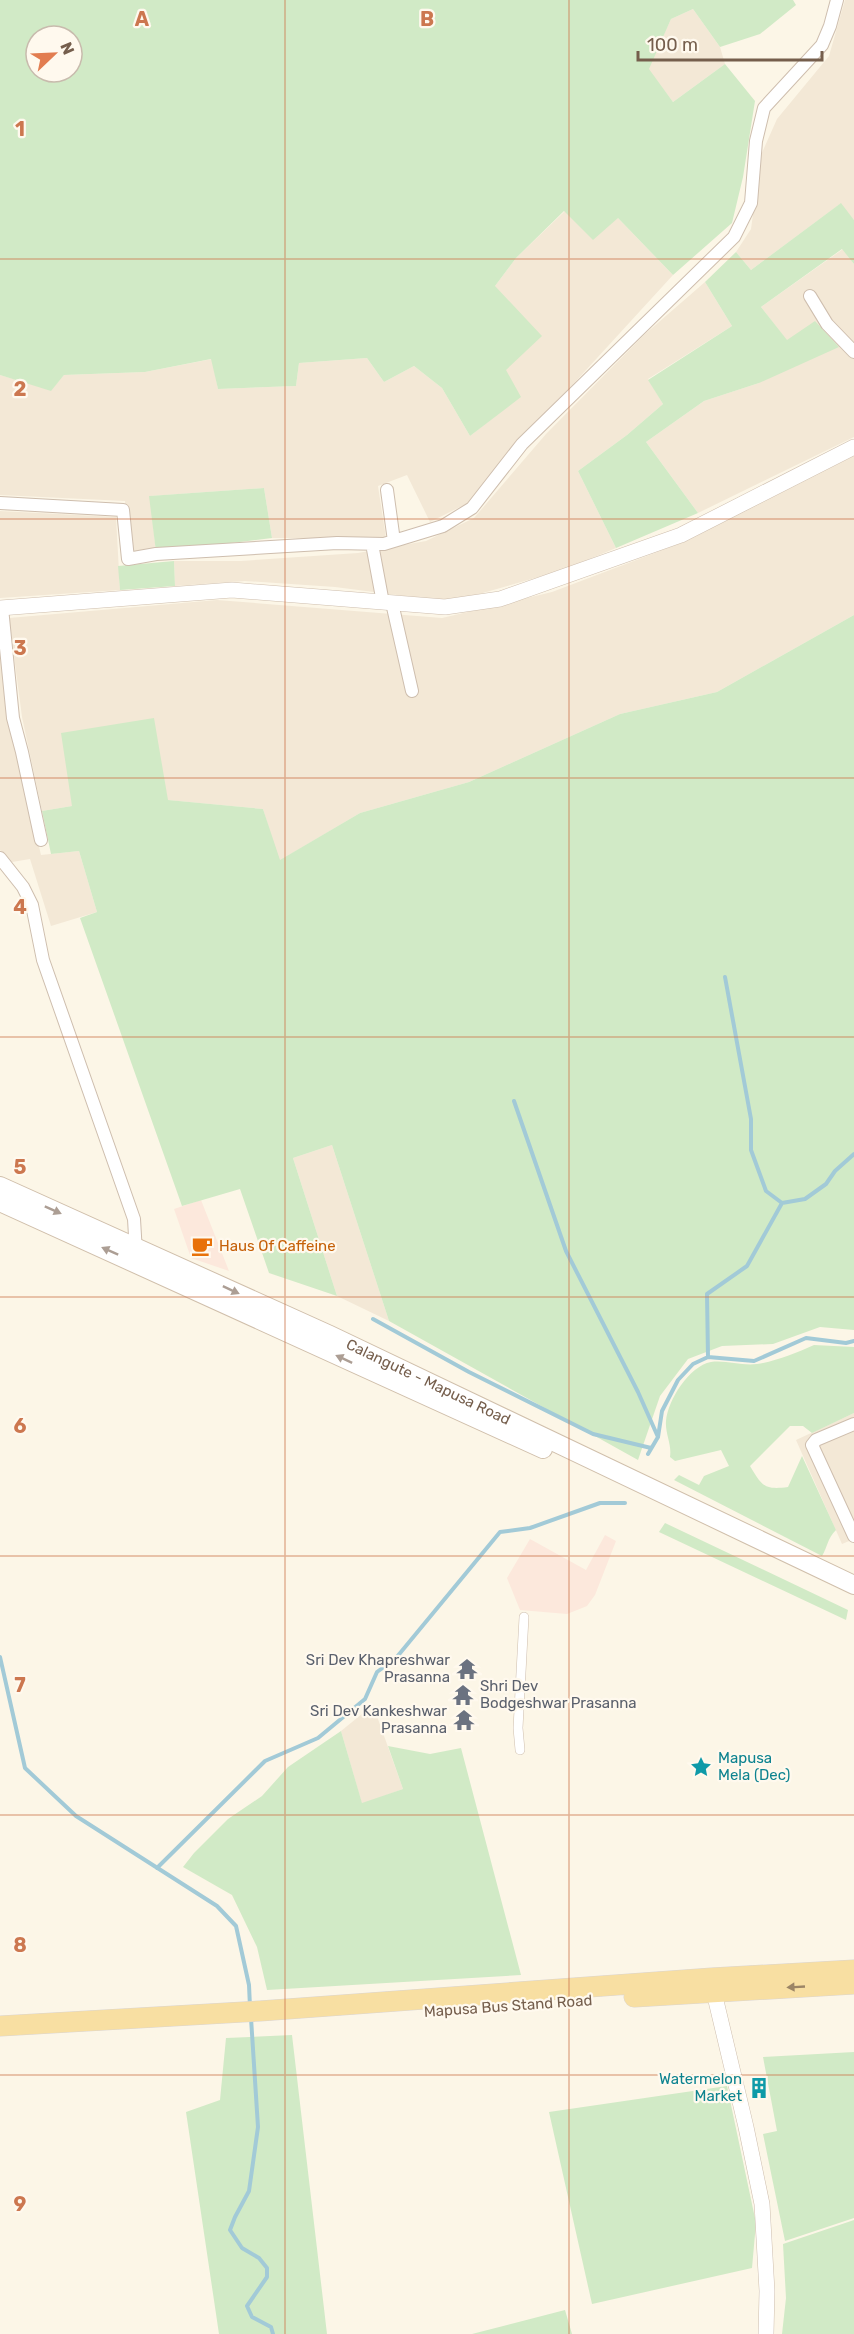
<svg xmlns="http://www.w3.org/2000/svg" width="854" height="2334" font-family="Rubik,sans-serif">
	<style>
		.residential { fill: #f3e8d6 }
		.commercial { fill: #fce8dc }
		.green { fill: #d1eac6; fill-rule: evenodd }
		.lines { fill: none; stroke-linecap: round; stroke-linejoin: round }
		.stream { stroke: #a2cad7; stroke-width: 4 }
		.pedestrian-casing { stroke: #cebeae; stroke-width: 10 }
		.minor-casing { stroke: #cebeae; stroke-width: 14 }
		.tertiary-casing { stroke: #cebeae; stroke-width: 16 }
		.secondary-casing { stroke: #d0bfab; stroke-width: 20 }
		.primary-casing { stroke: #dbd5d0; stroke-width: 21 }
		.pedestrian { stroke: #fff; stroke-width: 9 }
		.minor { stroke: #fff; stroke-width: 12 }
		.tertiary { stroke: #fff; stroke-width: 15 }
		.secondary { stroke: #fff; stroke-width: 18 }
		.primary { stroke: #f8dfa2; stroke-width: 20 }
		.oneway { fill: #ac9e94 }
		.oneway2 { fill: #9c8566 }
		.grid { fill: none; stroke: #cc774f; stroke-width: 1.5; stroke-opacity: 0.55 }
		.labels { text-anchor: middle; stroke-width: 4.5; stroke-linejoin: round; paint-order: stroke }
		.food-label { font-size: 15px; fill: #c56008; stroke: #fff9ee; text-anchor: start }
		.street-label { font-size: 15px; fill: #755e4c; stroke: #fff9ee }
		.worship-label { font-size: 15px; fill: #5b616d; stroke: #fff9ee; text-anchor: end }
		.culture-label { font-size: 15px; fill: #0d838f; stroke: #fff9ee; text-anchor: start }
		.grid-label { font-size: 20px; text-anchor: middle; font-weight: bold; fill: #cc774f; stroke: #fff9ee; stroke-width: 4.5; stroke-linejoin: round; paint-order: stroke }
	</style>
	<rect width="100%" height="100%" fill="#fcf6e7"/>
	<path class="residential" d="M845,0H854V220L840,204L751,270L736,252L751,229L761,155L777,119L829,56Z
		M693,9L720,47L725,64L673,102L648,69L671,19Z
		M565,211L618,218L673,275L544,416L476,499L430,522L407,475L378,486L386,538H272L264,488L150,496L156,552L131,556L125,501L0,495V375L51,390L64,375L145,372L212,359L218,389L296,386L299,363L367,358L384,382L414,366L442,388L470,436L494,417L506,370L495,286L516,258Z
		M843,249L854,264V437L698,513L646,442L704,401L759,383L787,341L761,307Z
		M705,282L732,326L648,379L663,404L627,435L578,471L616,548L563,570L451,602L335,587L245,581L175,586L174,561H241L358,553L426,541L474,518L546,434L644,335Z
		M854,453V615L717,692L620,714L469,782L360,813L279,861L263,809L167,800L72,806L42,811L22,717L9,618L217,600L442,618L552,592L689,540Z
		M0,511L116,517L120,590L0,598Z
		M0,643L24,783L41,855L79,851L97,912L51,926L30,859L12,862L0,850Z
		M332,1145L389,1321L337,1296L293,1158Z
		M854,1413V1539L842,1544L796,1440Z
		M373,1705L403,1789L362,1804L341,1731Z"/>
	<path class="commercial" d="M201,1200L229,1271L191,1258L174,1209Z
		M605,1535L616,1541L595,1595L587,1606L567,1614L520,1610L507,1578L530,1539L586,1570Z"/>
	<path class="green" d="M0,0H793L796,5L760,34L720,47L693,9L671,19L649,69L673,102L725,64L755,101L743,177L732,223L673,275L618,218L593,240L564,211L516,258L495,286L542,336L506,370L521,397L470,436L442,388L414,366L384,382L367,358L299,363L296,386L218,389L211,359L145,372L64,375L51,391L0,375ZM36,36H72V72H36Z
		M841,203L854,220V264L842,249L761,307L787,340L815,321L839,347L759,383L704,401L646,442L698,513L616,548L578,471L627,435L663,404L648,380L732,326L705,282L736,252L751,270Z
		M264,488L272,538L156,552L149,496Z
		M174,561L175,586L120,590L118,566Z
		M854,615V1330L820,1327L773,1344L722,1346L688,1359L660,1396L638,1460L389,1321L332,1145L293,1158L337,1296L269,1273L240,1189L182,1206L80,918L97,912L79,851L51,854L42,811L72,806L61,733L154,718L168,800L263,809L280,860L360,813L469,782L620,714L717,692Z
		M814,1345L854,1347V1413L812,1433L803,1426H790L750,1466C762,1486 764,1490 788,1487L802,1456L836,1530C827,1539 828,1546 822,1556L674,1480L679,1475L699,1485L704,1476L729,1466L721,1450L675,1461L670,1457C672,1444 665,1434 666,1421C668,1400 689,1366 711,1362C726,1360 742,1366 757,1364C777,1361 796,1353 814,1345Z
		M665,1523L848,1610L846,1620L659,1532Z
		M341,1731L362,1803L403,1789L388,1746L430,1754L461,1748L521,1975L267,1990L257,1947L232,1895L183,1867L194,1853L228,1819L262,1796L288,1767Z
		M292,2035L327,2334H219L186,2112L220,2100L226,2038Z
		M854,2052V2218L785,2241L763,2134L777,2131L763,2057Z
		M727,2086L756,2223L752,2268L592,2304L549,2112Z
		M854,2220V2334H782L786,2298L783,2244Z
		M565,2310L572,2334H472Z"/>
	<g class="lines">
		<path class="stream" d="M725,977L751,1119V1150L766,1191L782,1203
			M514,1101L566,1251L638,1392L658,1437
			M373,1319L469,1372L593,1434L651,1448
			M708,1357L707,1294L747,1266L782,1203L805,1199L826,1184L835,1171L854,1154
			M648,1454L658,1437L662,1411L678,1380L693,1364L708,1357L754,1361L806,1338L846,1343L854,1341
			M0,1657L25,1768L76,1816L217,1906L236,1926L249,1985L250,2007
			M157,1868L265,1761L318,1738L365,1699L377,1672L396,1658L500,1532L530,1528L600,1503H625
			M251,2018L258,2127L249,2191L235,2217L230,2230L242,2248L259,2258L267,2268V2277L247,2306L252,2317L271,2327L273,2334"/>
		<defs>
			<path id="pedestrian" d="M520,1750L518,1728L524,1617"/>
			<path id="minor" d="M810,296L827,324L854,352
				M387,490L394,541
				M0,503L123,510L128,559L156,554L337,543L384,544L443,526L472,508L522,444L734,237L751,203L756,141L764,108L822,45L830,26L837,0
				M372,544L383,603
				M392,603L412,691
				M2,608L13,718L22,752L41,840
				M0,858L23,887L32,905L43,960L134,1219L136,1253
				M854,1424L816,1440L812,1445L854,1536"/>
			<path id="tertiary" d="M0,608L232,590L445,607L500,599L681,535L854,447
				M712,1984L746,2127L762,2204L767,2291L766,2334"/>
			<g id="secondary">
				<path id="s1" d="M0,1186L330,1335L854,1585"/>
				<path d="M0,1202L543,1449"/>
			</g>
			<path id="primary" d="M634,1997L854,1984
				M0,2026L260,2011L712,1978L854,1970"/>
		</defs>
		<use href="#pedestrian" class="pedestrian-casing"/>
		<use href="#minor" class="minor-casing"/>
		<use href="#tertiary" class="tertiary-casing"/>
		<use href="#secondary" class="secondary-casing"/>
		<use href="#primary" class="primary-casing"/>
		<use href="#pedestrian" class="pedestrian"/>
		<use href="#minor" class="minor"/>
		<use href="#tertiary" class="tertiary"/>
		<use href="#secondary" class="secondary"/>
		<use href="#primary" class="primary"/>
	</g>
	<defs><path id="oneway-solid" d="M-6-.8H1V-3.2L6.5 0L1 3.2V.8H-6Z" transform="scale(1.5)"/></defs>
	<g class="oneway">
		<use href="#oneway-solid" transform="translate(53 1210) rotate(24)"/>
		<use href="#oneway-solid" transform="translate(110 1251) rotate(-156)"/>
		<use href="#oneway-solid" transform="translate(231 1290) rotate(25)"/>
		<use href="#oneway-solid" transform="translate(344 1359) rotate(-155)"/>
	</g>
	<use class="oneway2" href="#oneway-solid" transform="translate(796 1987) rotate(177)"/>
	<path class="grid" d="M285,0V2334M569,0V2334M0,259H854M0,519H854M0,778H854M0,1037H854M0,1297H854M0,1556H854M0,1815H854M0,2075H854"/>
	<defs>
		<symbol id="cafe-bare" viewBox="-9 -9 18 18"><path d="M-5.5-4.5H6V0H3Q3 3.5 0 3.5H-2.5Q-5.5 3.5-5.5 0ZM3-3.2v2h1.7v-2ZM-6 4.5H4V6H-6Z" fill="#e8710a" stroke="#fff9ee" stroke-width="2.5" paint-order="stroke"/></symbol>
		<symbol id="temple-bare" viewBox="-9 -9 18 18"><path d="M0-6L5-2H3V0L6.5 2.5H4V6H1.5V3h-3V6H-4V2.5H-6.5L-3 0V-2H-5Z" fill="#6b7280" stroke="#fff9ee" stroke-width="2.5" paint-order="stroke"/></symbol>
		<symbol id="sight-bare" viewBox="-9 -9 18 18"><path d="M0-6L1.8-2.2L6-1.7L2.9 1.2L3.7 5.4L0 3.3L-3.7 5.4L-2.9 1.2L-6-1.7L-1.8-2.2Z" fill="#0f9aa8" stroke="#fff9ee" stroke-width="2.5" paint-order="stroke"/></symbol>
		<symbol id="building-bare" viewBox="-9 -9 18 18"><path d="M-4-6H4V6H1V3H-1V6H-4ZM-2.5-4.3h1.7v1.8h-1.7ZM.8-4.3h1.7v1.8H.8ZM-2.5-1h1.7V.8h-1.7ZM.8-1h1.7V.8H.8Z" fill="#0f9aa8" stroke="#fff9ee" stroke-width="2.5" paint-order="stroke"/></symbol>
	</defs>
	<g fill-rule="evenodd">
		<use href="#cafe-bare" x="187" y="1231" width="30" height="30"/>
		<use href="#temple-bare" x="452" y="1654" width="30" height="30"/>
		<use href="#temple-bare" x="448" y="1680" width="30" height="30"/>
		<use href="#temple-bare" x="449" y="1705" width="30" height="30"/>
		<use href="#sight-bare" x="686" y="1752" width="30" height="30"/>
		<use href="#building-bare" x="744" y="2073" width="30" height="30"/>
	</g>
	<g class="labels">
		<g class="food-label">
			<text x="219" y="1251">Haus Of Caffeine</text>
		</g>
		<g class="street-label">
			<text dy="5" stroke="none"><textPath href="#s1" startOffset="471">Calangute - Mapusa Road</textPath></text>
			<text transform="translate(508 2006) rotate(-4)" y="5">Mapusa Bus Stand Road</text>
		</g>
		<g class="worship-label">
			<text x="450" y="1665">Sri Dev Khapreshwar<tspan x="450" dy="17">Prasanna</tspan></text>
			<text x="480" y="1691" text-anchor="start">Shri Dev<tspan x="480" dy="17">Bodgeshwar Prasanna</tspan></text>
			<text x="447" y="1716">Sri Dev Kankeshwar<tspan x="447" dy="17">Prasanna</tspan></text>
		</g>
		<g class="culture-label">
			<text x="718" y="1763">Mapusa<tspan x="718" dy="17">Mela (Dec)</tspan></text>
			<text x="742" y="2084" text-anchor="end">Watermelon<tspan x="742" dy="17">Market</tspan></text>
		</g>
	</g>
	<g class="grid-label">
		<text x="142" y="26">A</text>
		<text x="427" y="26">B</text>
		<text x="20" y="136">1</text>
		<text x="20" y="396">2</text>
		<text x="20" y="655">3</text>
		<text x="20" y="914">4</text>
		<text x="20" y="1174">5</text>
		<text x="20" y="1433">6</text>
		<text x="20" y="1692">7</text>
		<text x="20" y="1952">8</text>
		<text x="20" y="2211">9</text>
	</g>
	<g transform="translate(54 54) rotate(67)"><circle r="28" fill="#fff9ee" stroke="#c8bbad" stroke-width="1.5"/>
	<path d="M0-4.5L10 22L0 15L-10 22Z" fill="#e27d50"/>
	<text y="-9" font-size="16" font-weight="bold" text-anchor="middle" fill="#755e4c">N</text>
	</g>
	<path d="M638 51v9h184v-9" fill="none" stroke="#755e4c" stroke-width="3"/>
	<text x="647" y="51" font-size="18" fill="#755e4c" stroke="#fff9ee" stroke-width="4.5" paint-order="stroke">100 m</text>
</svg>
